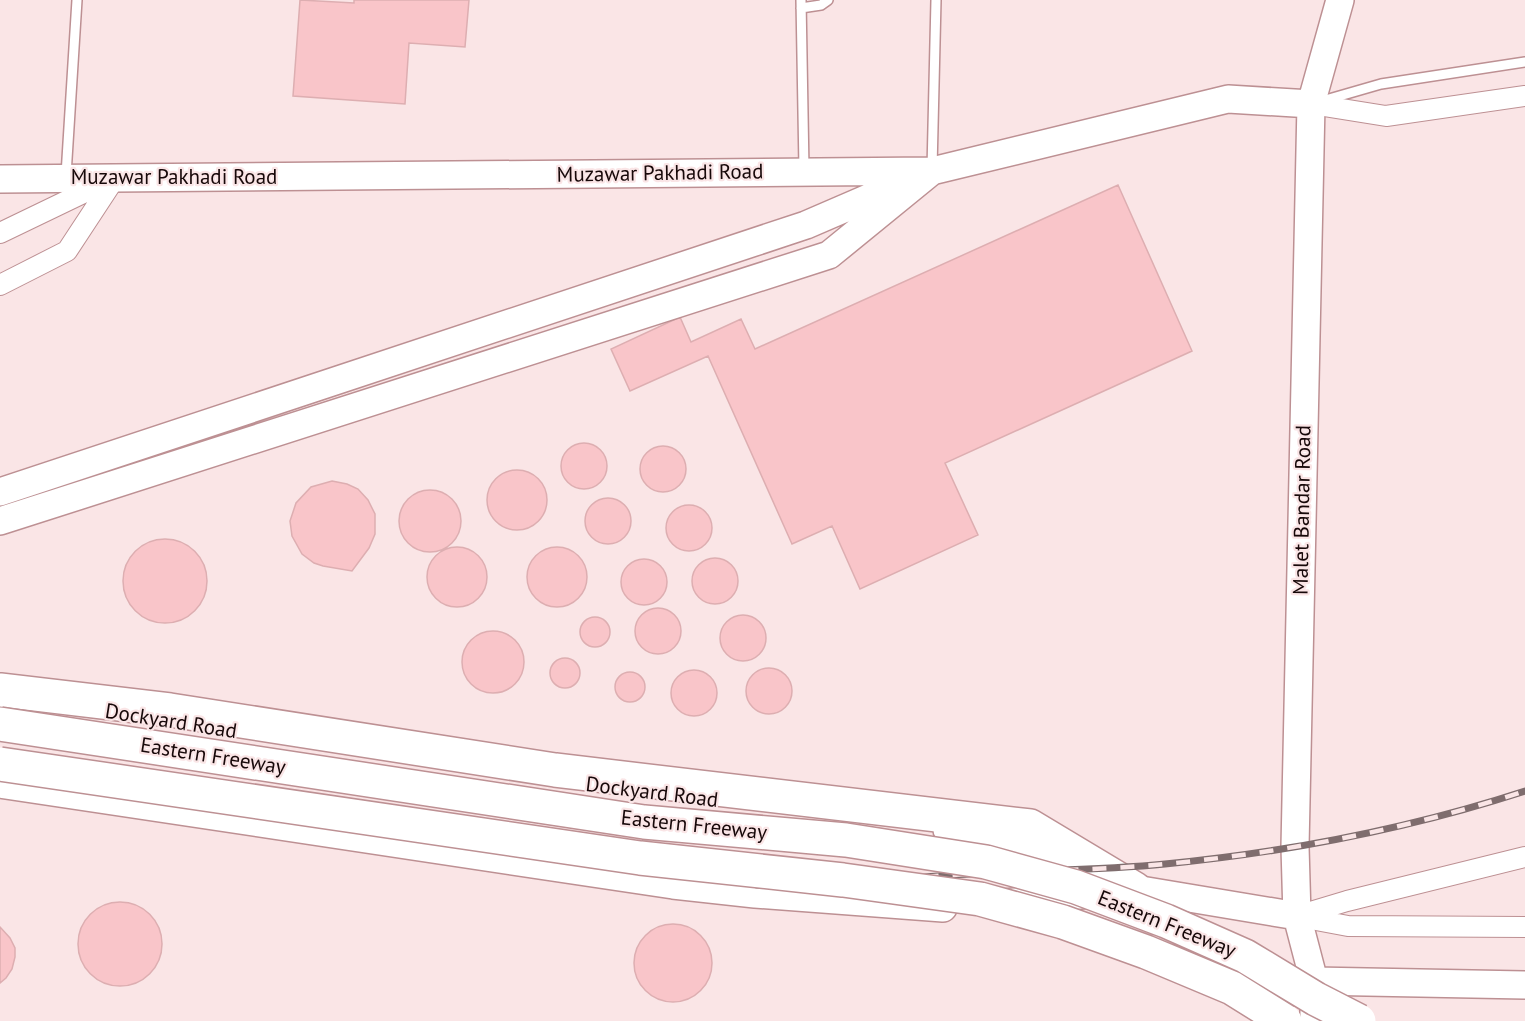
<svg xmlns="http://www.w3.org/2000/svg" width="1525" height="1021" font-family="'PT Sans',sans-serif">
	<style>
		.building { fill: #f9c5c9; stroke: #ddaeb1; stroke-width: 1.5 }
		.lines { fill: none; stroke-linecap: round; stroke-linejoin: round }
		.lane-casing { stroke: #bd9093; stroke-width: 12 }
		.street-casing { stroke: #bd9093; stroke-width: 22 }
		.secondary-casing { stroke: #bd9093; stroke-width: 30 }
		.highway-casing { stroke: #bd9093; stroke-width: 36 }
		.lane { stroke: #fff; stroke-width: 9 }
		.street { stroke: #fff; stroke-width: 20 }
		.secondary { stroke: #fff; stroke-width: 27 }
		.highway { stroke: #fff; stroke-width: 33 }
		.rail-casing { stroke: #7f6d6e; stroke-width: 7 }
		.rail { stroke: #fae5e6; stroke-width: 4.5; stroke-dasharray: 14; stroke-linecap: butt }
		.highway-bridge-casing { stroke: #bd9093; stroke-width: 36; stroke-linecap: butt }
		.highway-bridge { stroke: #fff; stroke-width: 33 }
		.labels { text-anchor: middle; stroke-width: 4.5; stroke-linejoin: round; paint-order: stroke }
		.street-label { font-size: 21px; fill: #170809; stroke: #fae5e6 }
	</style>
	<rect width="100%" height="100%" fill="#fae5e6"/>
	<path class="building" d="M300,0L354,3V0H469L465,47L409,43L405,104L293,96Z
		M1118,185L1192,351L945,463L978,535L860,589L832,526L792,544L708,356L630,391L611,349L680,317L691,342L741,319L755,349Z
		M561 466a23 23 0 1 1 46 0a23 23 0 1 1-46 0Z
		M640 469a23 23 0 1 1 46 0a23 23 0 1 1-46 0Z
		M487 500a30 30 0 1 1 60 0a30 30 0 1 1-60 0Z
		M332,481L347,484L358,489L368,500L375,514V534L369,548L352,571L323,566L314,563L302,554L292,536L290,521L296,503L311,487Z
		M399 521a31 31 0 1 1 62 0a31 31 0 1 1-62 0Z
		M585 521a23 23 0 1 1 46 0a23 23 0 1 1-46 0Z
		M666 528a23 23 0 1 1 46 0a23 23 0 1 1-46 0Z
		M123 581a42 42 0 1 1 84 0a42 42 0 1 1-84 0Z
		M427 577a30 30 0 1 1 60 0a30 30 0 1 1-60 0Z
		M527 577a30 30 0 1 1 60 0a30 30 0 1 1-60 0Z
		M692 581a23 23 0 1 1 46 0a23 23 0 1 1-46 0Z
		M621 582a23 23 0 1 1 46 0a23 23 0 1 1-46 0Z
		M635 631a23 23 0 1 1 46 0a23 23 0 1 1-46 0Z
		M720 638a23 23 0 1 1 46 0a23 23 0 1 1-46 0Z
		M580 632a15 15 0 1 1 30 0a15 15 0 1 1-30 0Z
		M462 662a31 31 0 1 1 62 0a31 31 0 1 1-62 0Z
		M550 673a15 15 0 1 1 30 0a15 15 0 1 1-30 0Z
		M746 691a23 23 0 1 1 46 0a23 23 0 1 1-46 0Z
		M671 693a23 23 0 1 1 46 0a23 23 0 1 1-46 0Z
		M615 687a15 15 0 1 1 30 0a15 15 0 1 1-30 0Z
		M78 944a42 42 0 1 1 84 0a42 42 0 1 1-84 0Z
		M634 963a39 39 0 1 1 78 0a39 39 0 1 1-78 0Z
		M0,927L10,938L15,948V957L12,969L6,978L0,983Z"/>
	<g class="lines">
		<defs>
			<path id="lane" d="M801,0L804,169
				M801,8L821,5L828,0
				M1322,101L1381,84L1525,62
				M932,169L936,0
				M66,175L77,0"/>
			<path id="street" d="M1311,104L1386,116L1525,96
				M0,233L108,181
				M0,285L67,251L115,178
				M1297,916L1347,901L1525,857
				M1300,917L1348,926L1525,927"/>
			<path id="secondary" d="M0,179L932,171L1228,99L1311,104
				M0,492L806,225L901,184
				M0,521L829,255L932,171
				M0,784L673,885L755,894L943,908
				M947,830L970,833L1135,889L1297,916
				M1005,903L1089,894
				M1314,981L1525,985
				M1314,1021V981L1297,916L1295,847L1311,104L1340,0"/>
			<path id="highway" d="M0,690L170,710L555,770L1030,826L1135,889"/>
		</defs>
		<use href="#lane" class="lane-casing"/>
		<use href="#street" class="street-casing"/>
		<use href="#secondary" class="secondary-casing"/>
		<use href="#highway" class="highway-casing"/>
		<use href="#lane" class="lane"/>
		<use href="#street" class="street"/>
		<use href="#secondary" class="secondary"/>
		<use href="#highway" class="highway"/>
		<defs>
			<path id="rail" d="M757,885C783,885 809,886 835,885C874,883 913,877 952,875C1023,870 1095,871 1165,864C1288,852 1408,829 1525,791"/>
		</defs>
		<use href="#rail" class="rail-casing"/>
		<use href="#rail" class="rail"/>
		<defs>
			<path id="highway-bridge" d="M0,724L644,822L846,840L986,862L1076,887L1166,921L1245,956L1316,999L1359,1021
				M0,764L640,858L843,880L980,899L1063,922L1146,952L1232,988L1285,1021"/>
		</defs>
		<use href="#highway-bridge" class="highway-bridge-casing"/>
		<use href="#highway-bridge" class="highway-bridge"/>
	</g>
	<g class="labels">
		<g class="street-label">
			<text transform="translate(660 173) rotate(-1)" y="7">Muzawar Pakhadi Road</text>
			<text x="174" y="184">Muzawar Pakhadi Road</text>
			<text transform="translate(1302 510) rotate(-89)" y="7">Malet Bandar Road</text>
			<text transform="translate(171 721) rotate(9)" y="7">Dockyard Road</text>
			<text transform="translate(213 756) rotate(9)" y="7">Eastern Freeway</text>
			<text transform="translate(652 792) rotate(7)" y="7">Dockyard Road</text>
			<text transform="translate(694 825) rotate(6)" y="7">Eastern Freeway</text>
			<text transform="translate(1167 924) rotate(22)" y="7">Eastern Freeway</text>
		</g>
	</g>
</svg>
